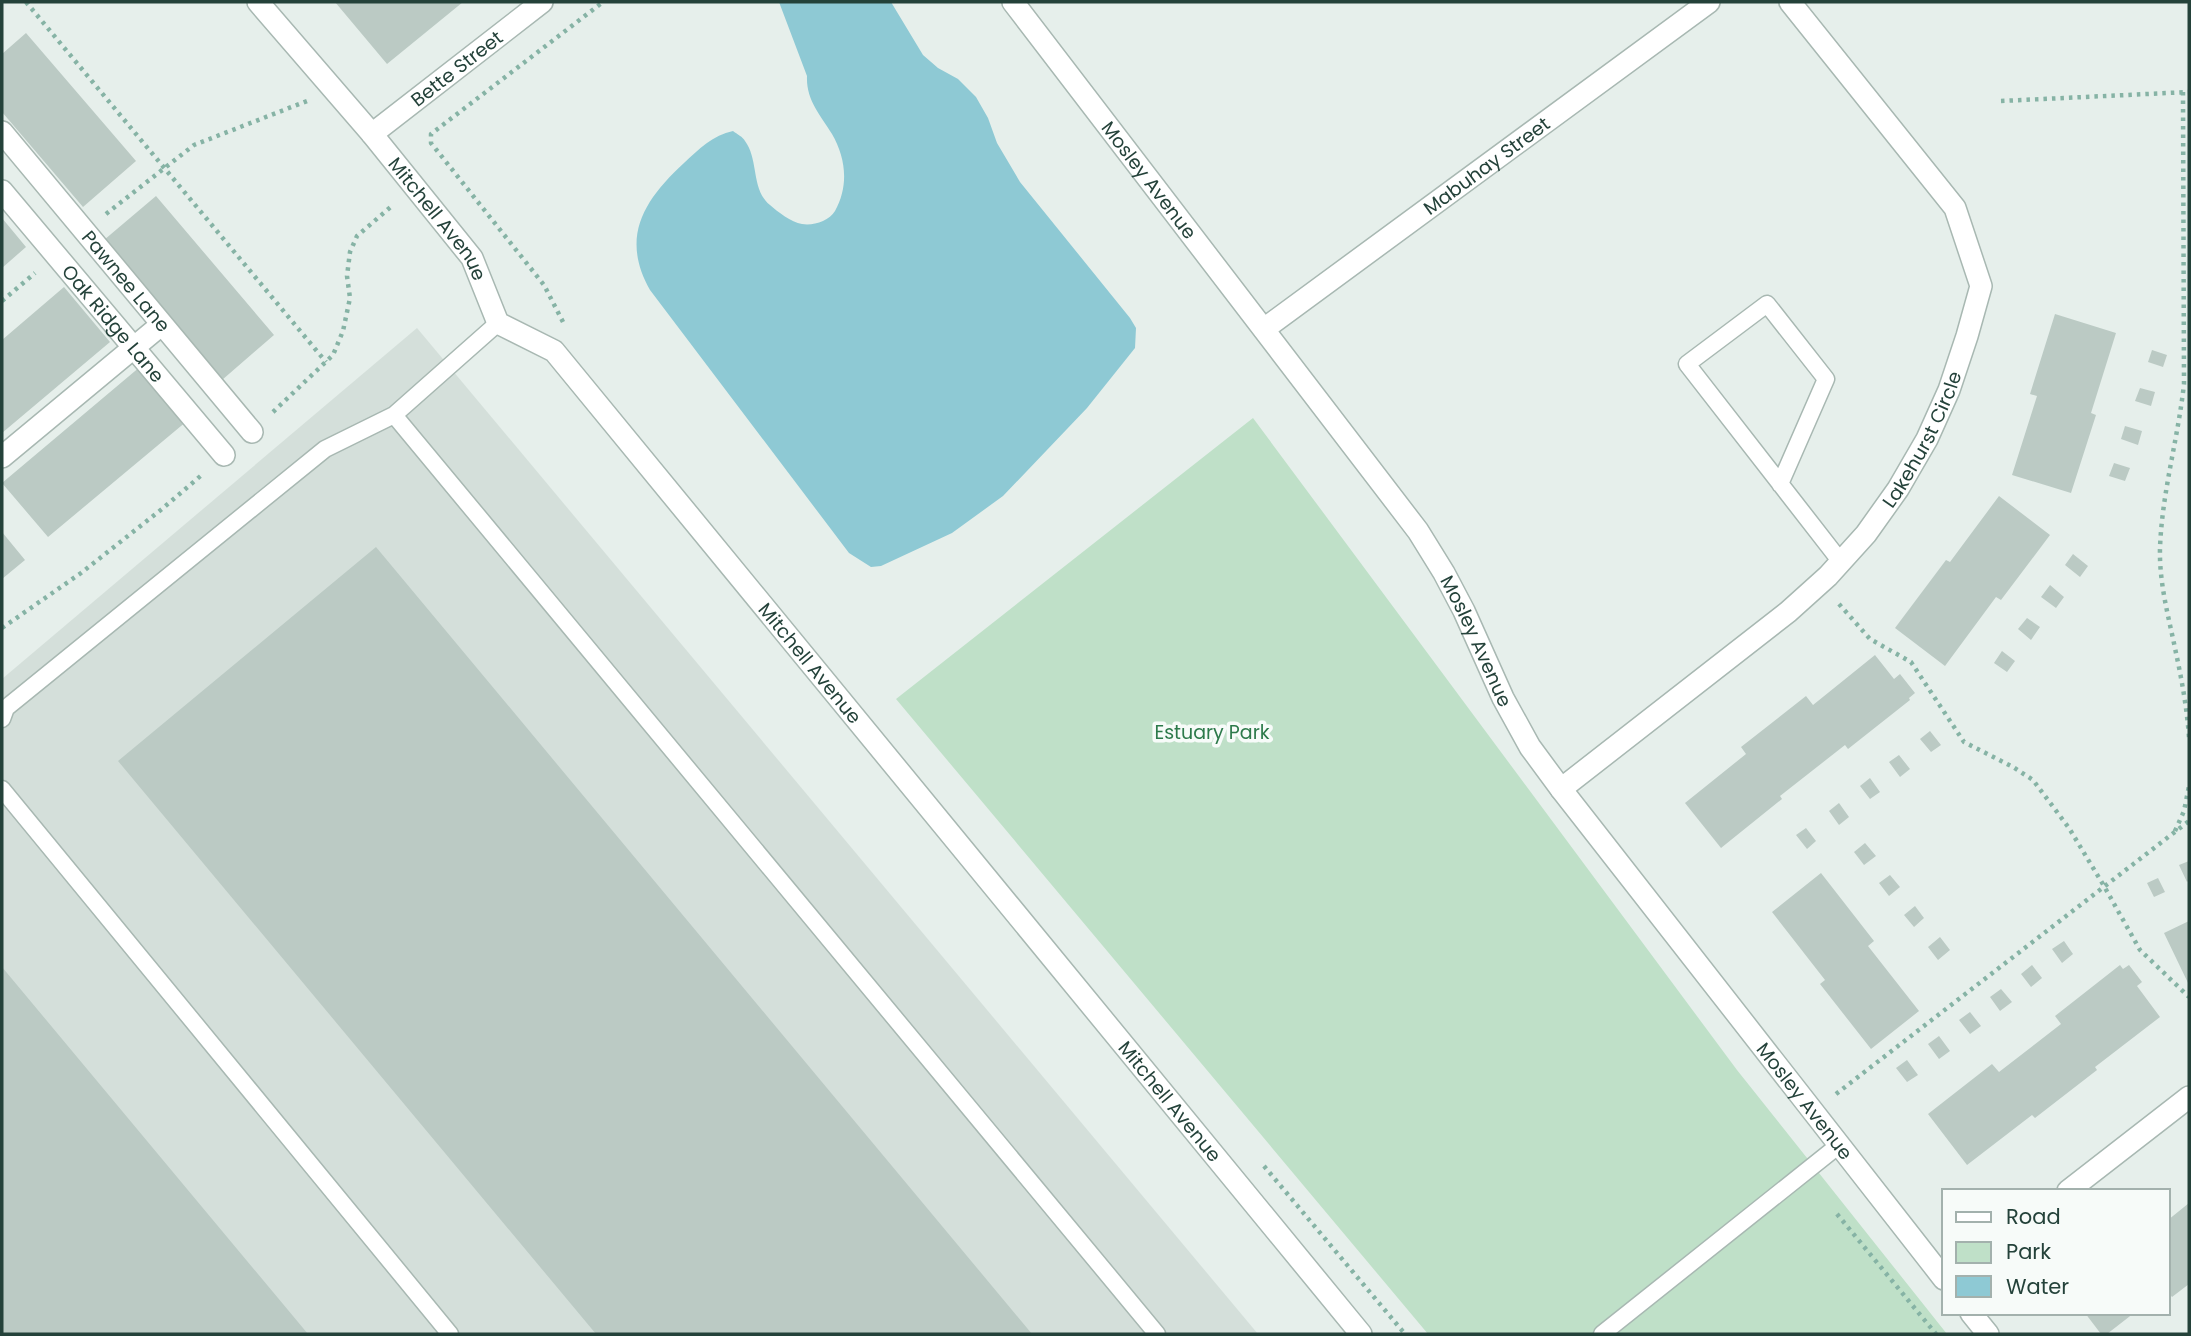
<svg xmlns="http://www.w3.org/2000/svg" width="2191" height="1336" font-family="Poppins,sans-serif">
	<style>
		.built { fill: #d4dfda }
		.green { fill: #bfe0c8 }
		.water { fill: #8ec9d4 }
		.building { fill: #bbcac4 }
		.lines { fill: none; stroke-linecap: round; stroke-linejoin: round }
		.service-casing { stroke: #a8b8b2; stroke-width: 19 }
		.minor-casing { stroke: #a8b8b2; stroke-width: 24 }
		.path { stroke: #86b3a5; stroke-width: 4.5; stroke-dasharray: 3.5 5; stroke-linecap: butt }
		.service { stroke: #fff; stroke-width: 16 }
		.minor { stroke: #fff; stroke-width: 21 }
		.labels { text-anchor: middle; stroke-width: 7; stroke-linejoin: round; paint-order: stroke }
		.street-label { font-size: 19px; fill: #24423a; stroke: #f7fbf9 }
		.park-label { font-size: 19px; fill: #2d7a4b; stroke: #f7fbf9 }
	</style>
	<rect width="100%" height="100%" fill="#e6efeb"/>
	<path class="built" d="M417,328L1258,1334H2V679Z"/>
	<path class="green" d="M1253,418L1737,1070L1947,1334H1428L896,699Z"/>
	<path class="water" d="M779,2H891L923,55L938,68L958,79L976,97L988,118L997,143L1020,182L1130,318L1136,328L1135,348L1087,408L1003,496L952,533L881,566L871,567L849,553L650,290C620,237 644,200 684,163C699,149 713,135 733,131C737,134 743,137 745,141C759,160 751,190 770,205C778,212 791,222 802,224C813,226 829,221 835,211C849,186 846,158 832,134C820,114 806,100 807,76Z"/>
	<path class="building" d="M335,2H463L387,64Z
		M26,33L136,161L83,207L2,112V54Z
		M156,196L274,335L222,380L104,240Z
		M2,218L26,247L2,268Z
		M64,287L110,342L2,433V340Z
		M2055,314L2116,333L2091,413L2096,415L2071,493L2012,475L2037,396L2030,394Z
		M2152,350L2167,355L2163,367L2148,362Z
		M141,366L187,421L48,537L2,483Z
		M2140,388L2155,392L2151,406L2135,401Z
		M2125,426L2142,431L2138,445L2121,439Z
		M2114,463L2130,468L2125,481L2109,476Z
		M1999,496L2050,535L2001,600L1996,597L1945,666L1895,628L1946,560L1950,562Z
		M2,532L25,560L2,579Z
		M376,547L1032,1334H596L118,761Z
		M2073,554L2088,566L2080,577L2065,565Z
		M2050,585L2064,597L2056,608L2041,597Z
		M2027,618L2040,627L2031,640L2018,629Z
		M2002,651L2015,661L2007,672L1994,663Z
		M1875,655L1894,679L1900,674L1915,693L1909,698L1910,700L1848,749L1845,745L1780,796L1782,799L1721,848L1685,803L1746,754L1741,747L1806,696L1813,705Z
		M1930,731L1941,745L1931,752L1920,739Z
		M1899,755L1910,769L1900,777L1889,762Z
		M1870,778L1880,792L1870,799L1860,786Z
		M1839,803L1849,817L1839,825L1829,811Z
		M1806,828L1816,841L1807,849L1796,835Z
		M1865,843L1876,856L1864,865L1854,852Z
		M2189,861V880L2187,882L2179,865Z
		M1821,873L1874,941L1868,946L1919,1011L1871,1049L1820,984L1825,980L1772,912Z
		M1890,875L1900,887L1889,896L1879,883Z
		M2158,878L2165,892L2154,897L2147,883Z
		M1915,906L1924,918L1914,927L1904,915Z
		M2189,921V985L2164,933Z
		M1940,937L1950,950L1938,960L1928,947Z
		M2064,941L2073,954L2062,963L2052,949Z
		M2032,965L2042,978L2031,987L2021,974Z
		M2120,965L2123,969L2129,965L2142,982L2137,986L2160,1017L2095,1067L2097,1070L2035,1118L2032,1115L1967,1165L1928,1114L1992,1064L1999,1072L2061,1024L2055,1016Z
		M2,967L308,1334H2Z
		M2001,989L2012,1002L2000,1011L1990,997Z
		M1970,1012L1981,1026L1970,1034L1959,1020Z
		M1939,1036L1950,1051L1939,1059L1928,1044Z
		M1907,1060L1918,1075L1907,1082L1896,1068Z
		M2189,1203V1284L2172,1297L2168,1292V1220Z
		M2085,1313H2134L2107,1334H2101Z"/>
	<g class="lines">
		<defs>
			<path id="service" d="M498,323L394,415L1157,1334
				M1780,484L1826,379L1767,304L1687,364L1841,562
				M2,719L6,708L325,449L394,415
				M2,789L450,1334
				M1602,1334L1839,1145"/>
			<g id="minor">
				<path id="s1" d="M258,2L372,134L472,258L498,323L554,351L1361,1334"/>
				<path id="s2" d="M1013,2L1418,531L1444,573L1464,611L1503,698L1530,747L1561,789L1944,1279"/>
				<path id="s3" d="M2,132L252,432"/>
				<path id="s4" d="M372,134L542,2"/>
				<path id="s5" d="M2,191L224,455"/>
				<path id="s6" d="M1264,329L1709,2"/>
				<path d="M2,457L161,325"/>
				<path id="s7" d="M1561,789L1788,612L1828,576L1866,534L1898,489L1927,439L1949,390L1967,336L1981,286L1955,208L1790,2"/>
				<path d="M2068,1191L2189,1097"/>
				<path d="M1971,1313L1988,1334"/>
			</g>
		</defs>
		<use href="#service" class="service-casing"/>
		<use href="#minor" class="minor-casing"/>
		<path class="path" d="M26,2L326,362
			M2183,92L2184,384C2178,439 2162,492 2160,548C2159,584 2169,618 2176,653C2182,681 2187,709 2189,737
			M2001,101L2189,92
			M106,214L194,145L307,101
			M2,301L35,273
			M563,322L544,285L431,143V134L603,2
			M273,412L333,355L343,331L350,298L347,276L350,252L357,236L393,205
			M1839,604L1870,639L1911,662L1964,742L2013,767L2033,780L2069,828L2104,886L2140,950L2189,997
			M2,628L81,573L162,509L204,473
			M2175,831L2184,811L2189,786
			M1836,1094L2189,821
			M1264,1166L1405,1334
			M1837,1214L1936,1334"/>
		<use href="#service" class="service"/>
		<use href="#minor" class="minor"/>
	</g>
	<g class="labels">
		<g class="street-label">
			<text dy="7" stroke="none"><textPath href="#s4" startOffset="107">Bette Street</textPath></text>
			<text dy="7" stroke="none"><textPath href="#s6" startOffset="276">Mabuhay Street</textPath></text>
			<text dy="7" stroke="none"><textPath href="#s2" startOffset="224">Mosley Avenue</textPath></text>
			<text dy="7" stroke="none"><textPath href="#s1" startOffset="282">Mitchell Avenue</textPath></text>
			<text dy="7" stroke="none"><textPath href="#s3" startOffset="194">Pawnee Lane</textPath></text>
			<text dy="7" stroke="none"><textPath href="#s5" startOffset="173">Oak Ridge Lane</textPath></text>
			<text dy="7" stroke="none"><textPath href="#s7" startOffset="509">Lakehurst Circle</textPath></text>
			<text dy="7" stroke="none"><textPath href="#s2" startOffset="791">Mosley Avenue</textPath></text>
			<text dy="7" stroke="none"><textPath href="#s1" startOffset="870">Mitchell Avenue</textPath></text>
			<text dy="7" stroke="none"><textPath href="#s1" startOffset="1437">Mitchell Avenue</textPath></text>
			<text dy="7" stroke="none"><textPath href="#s2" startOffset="1358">Mosley Avenue</textPath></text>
		</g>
		<g class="park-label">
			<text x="1212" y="739">Estuary Park</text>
		</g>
	</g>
	<rect width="2191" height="1336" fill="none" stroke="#24423a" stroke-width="7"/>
	<rect x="1942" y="1189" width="228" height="126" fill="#f7fbf9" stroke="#a3b1ad" stroke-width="2"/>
	<rect x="1956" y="1212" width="35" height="10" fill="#ffffff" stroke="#a3b1ad" stroke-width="2"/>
	<text x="2006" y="1224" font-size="21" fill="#24423a">Road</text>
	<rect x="1956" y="1242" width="35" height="21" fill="#bfe0c8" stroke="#a3b1ad" stroke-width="2"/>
	<text x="2006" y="1259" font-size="21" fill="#24423a">Park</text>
	<rect x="1956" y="1276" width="35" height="21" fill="#8ec9d4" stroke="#a3b1ad" stroke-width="2"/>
	<text x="2006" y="1294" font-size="21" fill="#24423a">Water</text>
</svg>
